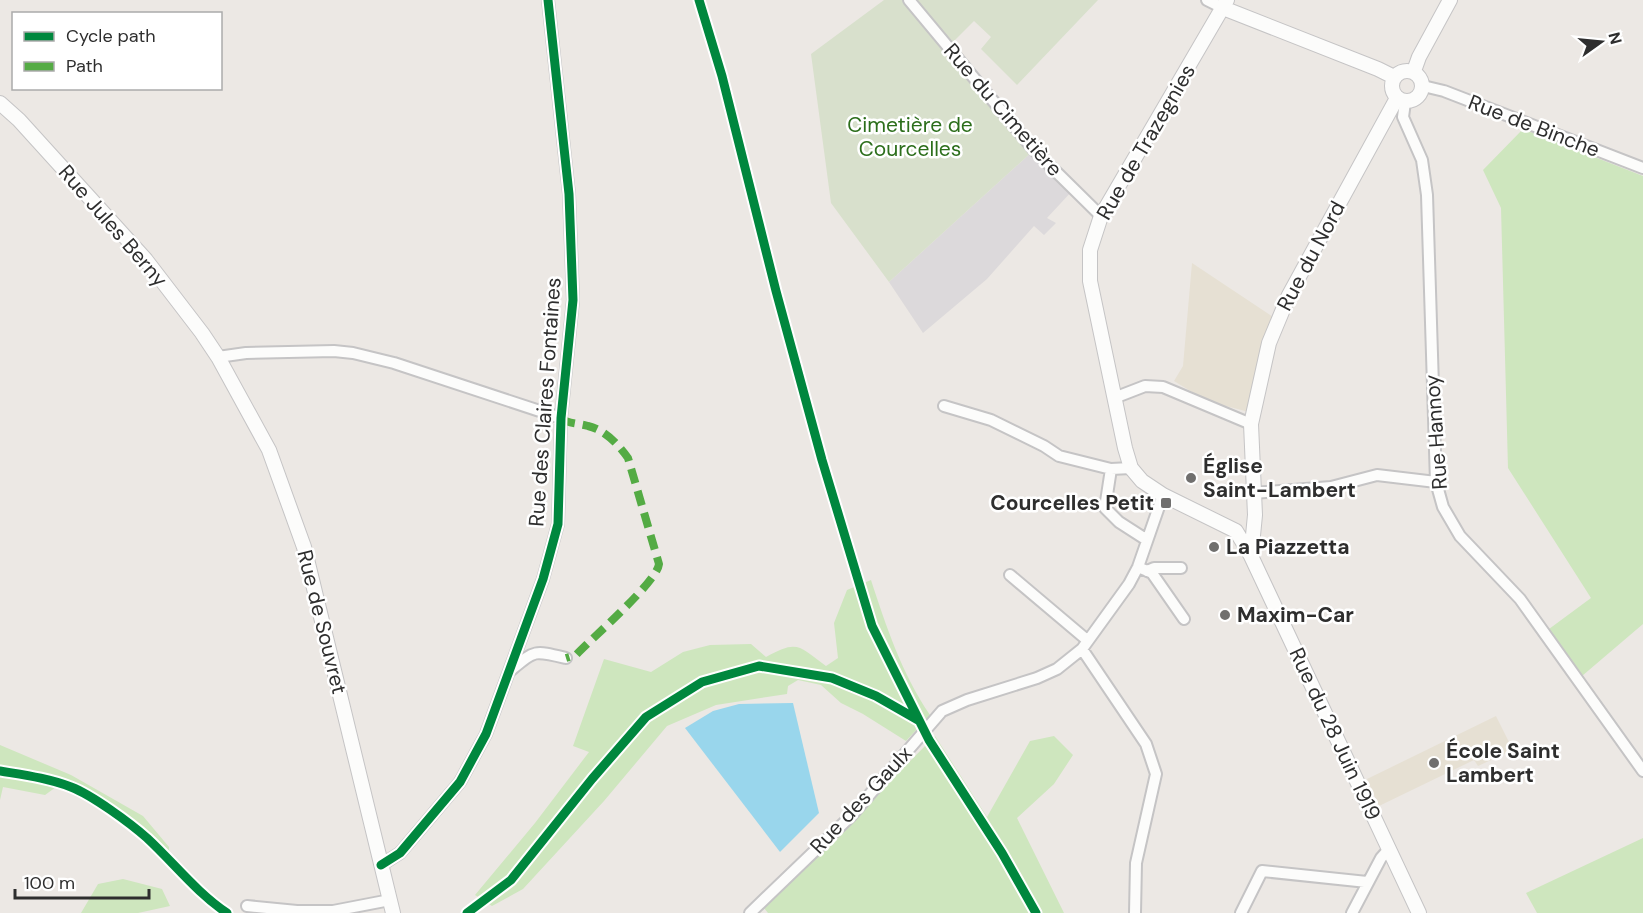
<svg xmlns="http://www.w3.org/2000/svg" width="1643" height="913" font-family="'DM Sans',sans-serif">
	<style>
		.industrial { fill: #dcd9db }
		.education { fill: #e6e0d3 }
		.green { fill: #cee6be }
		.cemetery { fill: #d8e0cc }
		.water { fill: #99d6ec }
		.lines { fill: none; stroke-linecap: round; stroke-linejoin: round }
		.street-casing { stroke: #c5c4c5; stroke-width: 14 }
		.secondary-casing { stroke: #c5c4c5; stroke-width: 16 }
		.street { stroke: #fcfcfb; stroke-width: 10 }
		.secondary { stroke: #fcfcfb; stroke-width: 14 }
		.quiet { stroke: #54ab44; stroke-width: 8; stroke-dasharray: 15 8; stroke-linecap: butt }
		.cycleway-casing { stroke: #fff; stroke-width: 13 }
		.cycleway { stroke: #00873e; stroke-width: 9 }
		.poi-dot { fill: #706f6e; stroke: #fff; stroke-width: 2 }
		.labels { text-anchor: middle; stroke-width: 5; stroke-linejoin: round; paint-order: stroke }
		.street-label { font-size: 21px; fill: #2e2e2e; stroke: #fff }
		.park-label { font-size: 21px; fill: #2c6e1b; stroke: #fff }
		.poi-label { font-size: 21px; font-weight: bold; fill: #2e2e2e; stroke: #fff; text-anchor: start }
	</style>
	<rect width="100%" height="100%" fill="#ece8e4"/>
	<path class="industrial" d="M1034,150L1073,190L1047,218L1056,223L1044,235L1034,226L987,279L923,333L889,282Z"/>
	<path class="education" d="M1192,263L1273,317L1249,412L1207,401L1174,381L1183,366Z
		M1496,716L1513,750L1478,766L1474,760L1379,806L1367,779Z"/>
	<path class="green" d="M1523,129L1643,176V624L1582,676L1549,629L1591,598L1508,468L1501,208L1483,170Z
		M871,580C886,626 902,674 930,715L906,741L863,714L841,703L821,685L798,680L788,686L787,694L716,705L667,726L604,801L523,889L492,906L475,895L535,823L589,752L573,746L604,659L651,672L683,652L710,645L751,644L766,657C798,639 799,646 826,666L838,658L834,623L847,590Z
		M935,736L987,817L1030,741L1054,736L1073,755L1054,784L1017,818L1064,913H768L764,908Z
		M0,745L71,775L143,816L169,847V853C147,835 88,785 63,782L45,795L3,787L0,800Z
		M1643,838V913H1537L1526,893Z
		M123,879L162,889L170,906L138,913H81L98,884Z"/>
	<path class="cemetery" d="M884,0H1098L1017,85L981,49L991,37L974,21L949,46L1034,150L889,282L831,203L811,54Z"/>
	<path class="water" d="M793,703L819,813L780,852L685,728L713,711L739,704Z"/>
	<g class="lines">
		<defs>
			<path id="street" d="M909,0L1034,150L1101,216
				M1207,0L1223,8
				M1423,86L1444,91L1643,168
				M1405,102L1403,117L1422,160L1427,195L1436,482L1443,507L1460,536L1520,599L1643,771
				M218,357L246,353L334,351L353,353L394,363L561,418
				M1114,398L1145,386L1163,387L1251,424
				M944,406L991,420L1044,446L1059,456L1111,469L1131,468
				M1111,469L1105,508L1119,522L1147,540
				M1254,493L1331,487L1377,475L1436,482
				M1138,567L1152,573L1184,619
				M1147,571L1154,568H1181
				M1010,575L1087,640
				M1082,649L1146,744L1156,774L1136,863L1135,913
				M510,671C535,650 533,650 566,658
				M381,865L400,853L460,782L486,734L543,579L558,524L561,418L573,300L569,194L548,0
				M247,906L297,911H333L390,900
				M750,913L851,816L942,711L967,700L1037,678L1057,669L1082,649L1129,584L1138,567L1163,495
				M1241,913L1262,871L1367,882
				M1352,913L1381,858L1389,849"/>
			<path id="secondary" d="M1227,0L1101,216L1090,250V281L1125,448L1131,468L1142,481L1163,495L1236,531L1251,556L1419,913
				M1223,8L1378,69L1394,77
				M1392 86a15 15 0 1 1 30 0a15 15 0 1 1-30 0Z
				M1414,71L1419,57L1450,0
				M0,103L19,120L146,260L202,333L218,357L269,450L304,547L393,913
				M1251,556L1255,515L1251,424L1269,343L1289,295L1397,98"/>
		</defs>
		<use href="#street" class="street-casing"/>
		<use href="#secondary" class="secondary-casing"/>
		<use href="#street" class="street"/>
		<use href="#secondary" class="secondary"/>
		<path class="quiet" d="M561,418C568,424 578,423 588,426C605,430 618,444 628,458L659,564C657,582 592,638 576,655L566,658"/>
		<defs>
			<path id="cycleway" d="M699,0L722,76L776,291L822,460L872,626L929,740L1002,853L1036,913
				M0,771C24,775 48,778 71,787C92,795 130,823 147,838C174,863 197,893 227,913
				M381,865L400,853L460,782L486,734L543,579L558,524L561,418L573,300L569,194L548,0
				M467,913L511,880L592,779L646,717L702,682L759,666L832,678L876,696L918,720"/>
		</defs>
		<use href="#cycleway" class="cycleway-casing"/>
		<use href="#cycleway" class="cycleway"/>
	</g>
	<g class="poi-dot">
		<circle cx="1191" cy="478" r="6"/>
		<rect x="1160" y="497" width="12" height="12" rx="3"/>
		<circle cx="1214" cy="547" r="6"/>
		<circle cx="1225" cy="615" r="6"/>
		<circle cx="1434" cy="763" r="6"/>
	</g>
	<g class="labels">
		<g class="street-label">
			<text transform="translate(1003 110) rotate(49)" y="7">Rue du Cimetière</text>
			<text transform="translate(1534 126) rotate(21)" y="7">Rue de Binche</text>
			<text transform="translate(1146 142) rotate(-60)" y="7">Rue de Trazegnies</text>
			<text transform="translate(113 226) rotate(49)" y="7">Rue Jules Berny</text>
			<text transform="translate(1311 256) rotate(-62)" y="7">Rue du Nord</text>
			<text transform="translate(545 402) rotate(-86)" y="7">Rue des Claires Fontaines</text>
			<text transform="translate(1436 432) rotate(-94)" y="7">Rue Hannoy</text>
			<text transform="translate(322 622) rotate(76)" y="7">Rue de Souvret</text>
			<text transform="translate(1335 734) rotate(65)" y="7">Rue du 28 Juin 1919</text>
			<text transform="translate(861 800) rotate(-47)" y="7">Rue des Gaulx</text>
		</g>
		<g class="park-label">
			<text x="910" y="132">Cimetière de<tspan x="910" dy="24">Courcelles</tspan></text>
		</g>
		<g class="poi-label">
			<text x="1203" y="473">Église<tspan x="1203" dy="24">Saint-Lambert</tspan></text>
			<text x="1154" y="510" text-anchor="end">Courcelles Petit</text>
			<text x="1226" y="554">La Piazzetta</text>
			<text x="1237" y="622">Maxim-Car</text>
			<text x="1446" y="758">École Saint<tspan x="1446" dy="24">Lambert</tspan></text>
		</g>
	</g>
	<rect x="12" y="12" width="210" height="78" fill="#ffffff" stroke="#ababab" stroke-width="1.5"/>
	<rect x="24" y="32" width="30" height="9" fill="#00873e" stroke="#ababab" stroke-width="1.5"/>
	<text x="66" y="42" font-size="18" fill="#2e2e2e">Cycle path</text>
	<rect x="24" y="62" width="30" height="9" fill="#54ab44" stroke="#ababab" stroke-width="1.5"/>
	<text x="66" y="72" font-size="18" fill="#2e2e2e">Path</text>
	<g transform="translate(1601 42) rotate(75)" stroke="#ffffff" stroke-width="4.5" paint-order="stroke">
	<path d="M0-4.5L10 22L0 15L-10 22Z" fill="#2e2e2e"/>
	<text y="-9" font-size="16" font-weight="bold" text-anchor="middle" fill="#2e2e2e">N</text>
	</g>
	<path d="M15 889v9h134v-9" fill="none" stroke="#2e2e2e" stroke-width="3"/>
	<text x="24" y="889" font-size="18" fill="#2e2e2e" stroke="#ffffff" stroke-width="4.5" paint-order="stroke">100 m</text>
</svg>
